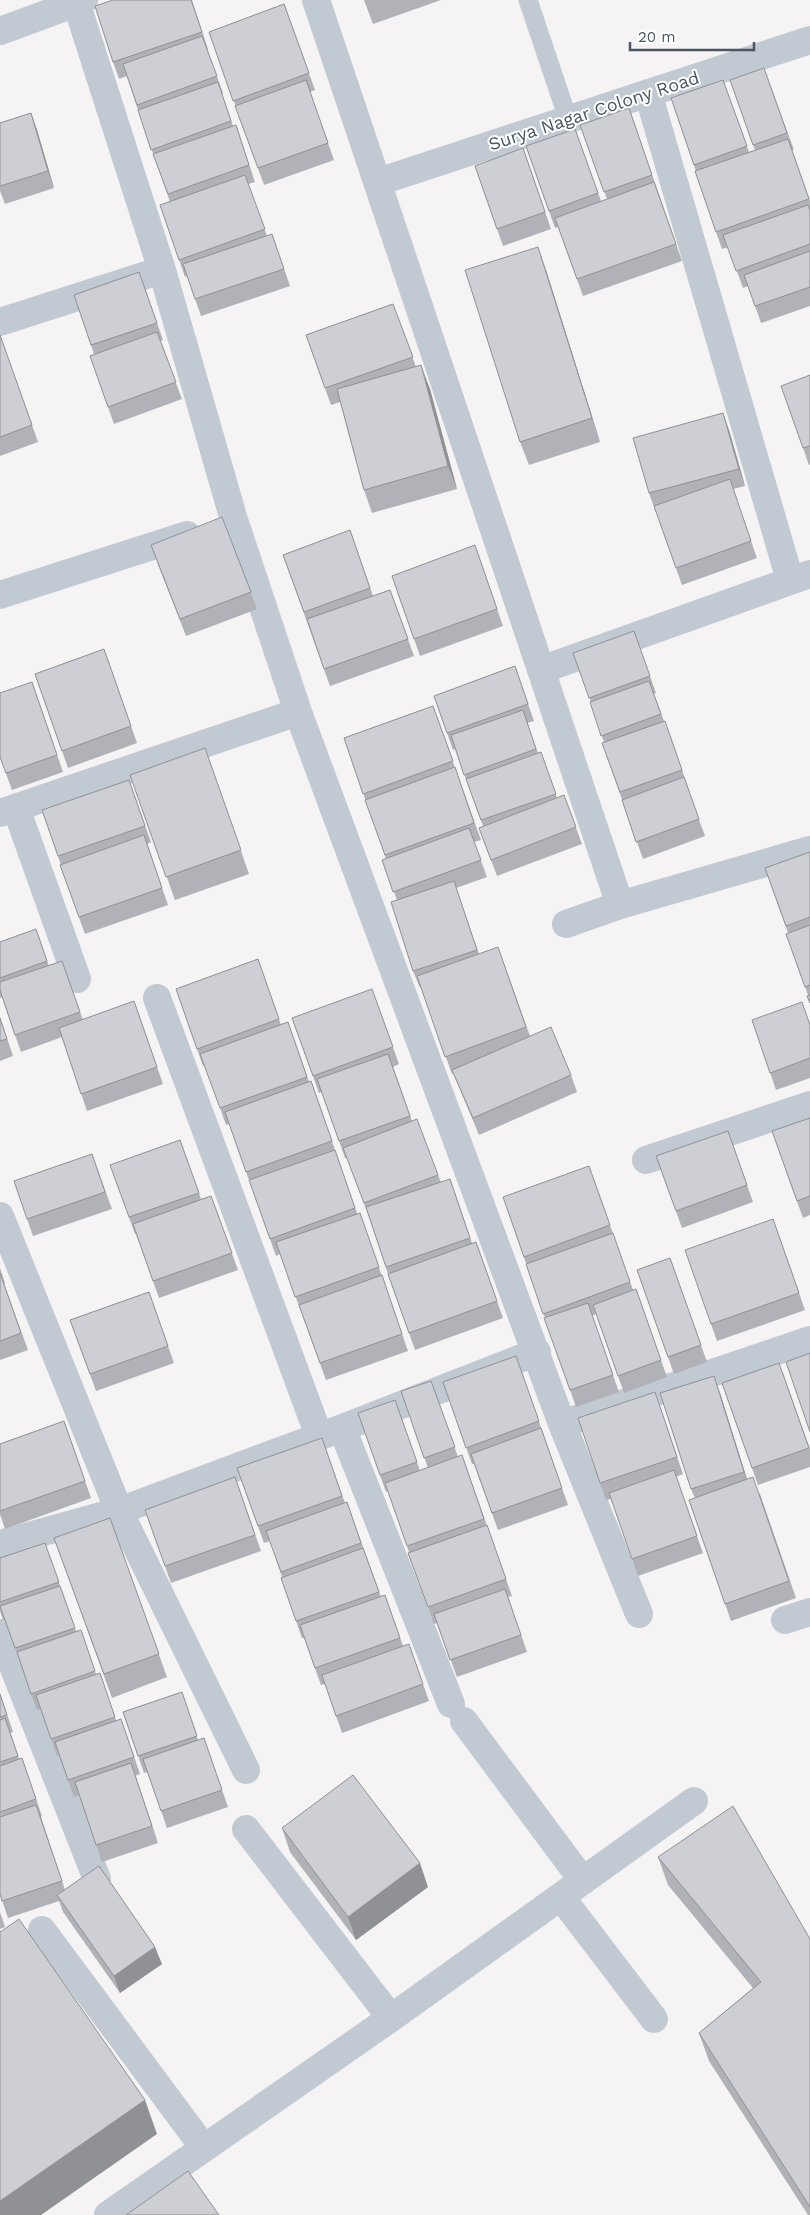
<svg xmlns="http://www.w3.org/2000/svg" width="810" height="2215" font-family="'Work Sans',sans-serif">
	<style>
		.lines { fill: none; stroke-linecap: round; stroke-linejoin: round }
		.lane { stroke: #c1cad2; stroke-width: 19 }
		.street { stroke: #c1cad2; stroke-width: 28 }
		.wall { fill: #b0b2b7 }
		.shaded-wall { fill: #909195 }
		.building { fill: #cdcfd5; stroke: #909195 }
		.labels { text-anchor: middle; stroke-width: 4; stroke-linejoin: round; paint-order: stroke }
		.street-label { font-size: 18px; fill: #4a5661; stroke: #fff }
	</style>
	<rect width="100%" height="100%" fill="#f5f3f3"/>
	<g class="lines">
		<path class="lane" d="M528,0L568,119"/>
		<path class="street" d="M316,0L620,905
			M76,2L162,270L234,520L298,712L562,1424L639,1614
			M0,31L84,0
			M648,93L790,580
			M378,182L810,40
			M0,322L162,270
			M0,595L187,535
			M541,670L810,574
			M16,808L77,979
			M0,813L298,712
			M566,924L620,905L810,850
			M157,998L319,1436
			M646,1160L810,1105
			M0,1216L119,1511L246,1770
			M562,1424L810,1340
			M342,1428L451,1704
			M0,1544L119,1511L342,1428L537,1352
			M785,1620L810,1612
			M0,1633L97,1879
			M464,1721L583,1881
			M246,1829L391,2018
			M561,1897L654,2019
			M42,1930L204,2148
			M108,2215L391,2018L694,1801"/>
	</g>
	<path class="wall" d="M113,0H192L208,49H207L223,93L222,94L233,126L236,125L255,182L248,184L267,236L272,234L290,286L201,316L187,276L185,277L160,205L170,202L138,110L127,76L119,79L113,62Z
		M364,0H441L373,24Z
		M284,4L315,90L310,92L334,160L264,185L209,32Z
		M764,68L794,150H792L810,201V306L761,323L748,286L743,288L728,247L722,249L695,171H696L671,98L723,80L749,152L755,150L730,80Z
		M629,108L682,261L583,296L558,227L555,228L526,146L575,129L601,201L607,199L580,125Z
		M31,113L37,130L54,188L5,204L0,191V123Z
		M523,148L551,229L503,246L475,166Z
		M546,270L600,442L529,465L520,442Z
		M139,272L163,340L160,341L182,399L114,424L90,356L94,354L74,295Z
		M393,304L416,367L430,389L457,489L372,513L364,490L340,402L331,405L306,335Z
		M0,335L38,442L0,456Z
		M810,375V465H809L803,448Z
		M729,430L745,486L733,489L757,558L682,585L649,493Z
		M222,517L257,609L186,636L157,562Z
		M350,530L373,596L390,590L414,656L330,686L283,555Z
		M475,545L503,626L420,656L392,576Z
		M634,631L656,693L654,694L664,721L671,738L688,787H687L705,836L643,859L602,743L604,742L590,702H591L573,653Z
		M104,649L137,743L68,768L35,674Z
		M515,666L534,721L527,723L538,753L541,752L557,798L564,795L582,844L497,876L479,828L483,826L455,749L453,750L434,696Z
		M32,682L63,772L12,790L0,757Z
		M433,706L481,840L474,842L487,877L456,888L479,954L498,947L530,1036L571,1075L577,1092L479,1135L453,1073L452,1074L421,987L420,988L413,971L397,900L382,860L386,859L344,738Z
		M205,748L249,874L175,900L130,775Z
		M129,780L151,842L147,844L168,905L85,934L60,865H61L42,810Z
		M810,852V1003L808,995L786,934L788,933L765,868Z
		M36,929L49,966L62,961L83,1020L134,1001L163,1084L87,1111L62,1037L21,1052L2,997L0,998V942Z
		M258,959L281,1025L288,1022L309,1082L311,1081L357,1213H360L408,1351L326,1380L280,1254L276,1256L229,1124L226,1125L205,1065L203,1066L176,989Z
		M372,989L399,1064L393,1067L412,1121L438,1175L441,1182L450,1179L472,1243L476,1242L503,1318L415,1350L388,1274L370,1220L347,1158H345L322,1092L319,1093L292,1018Z
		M0,1017L13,1056L0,1061Z
		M752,1020L810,1025V1078L776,1090Z
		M810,1118V1215L803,1218L772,1131Z
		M728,1131L753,1202L682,1228L656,1156Z
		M180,1140L201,1199L211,1196L238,1270L159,1298L136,1234H135L110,1165Z
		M92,1154L112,1209L33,1236L27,1219Z
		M589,1166L633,1290L636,1289L667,1377L624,1393L596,1314L592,1316L619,1392L576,1407L503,1197Z
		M773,1219L805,1310L717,1341L711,1324Z
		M670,1258L707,1362L674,1374L637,1270Z
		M0,1268L5,1283L4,1284L28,1350L0,1360Z
		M149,1292L174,1363L96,1391L70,1320Z
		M516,1356L568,1505L498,1530L474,1464H472L443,1382Z
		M779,1363L810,1449V1467L758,1485L722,1383Z
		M431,1381L458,1457L462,1455L512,1596L508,1597L527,1652L457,1677L437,1623L434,1624L408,1553L409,1552L388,1491L386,1492L358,1413L395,1400L420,1471L428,1468L401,1391Z
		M720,1393L747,1479L760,1494L796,1598L731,1621L689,1500L695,1498L691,1489Z
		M661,1409L683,1474L676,1477L703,1553L638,1576L611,1499L606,1500L600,1483Z
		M64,1421L91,1498L5,1529L0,1514V1444Z
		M322,1438L345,1503L347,1502L381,1597L385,1595L403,1646L409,1644L429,1701L342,1733L325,1684L321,1685L304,1638H302L281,1578L282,1577L270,1541L264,1543L237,1468Z
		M235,1477L261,1551L171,1583L145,1510Z
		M110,1518L167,1677L112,1698L54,1538Z
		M45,1543L76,1631L81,1630L96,1674L116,1720L127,1736L140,1774L135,1776L158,1843L102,1862L79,1795L74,1797L59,1755L57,1756L41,1709L37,1710L5,1620H3L0,1611V1558Z
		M182,1692L198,1740L204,1738L228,1807L167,1828L148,1772L144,1773L123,1712Z
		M0,1693L13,1732L10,1733L19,1759L22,1758L42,1816L41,1817L65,1890L162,1964L120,1993L63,1912L59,1901L8,1918L0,1894Z
		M282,1828L428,1887L356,1940L290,1852Z
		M658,1857L810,1939V2215H808L709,2061L699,2033L753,1988L668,1885Z
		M0,1912L5,1927L0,1929Z"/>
	<path class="shaded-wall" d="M31,113L37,130L54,188L48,171Z
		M538,247L546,270L600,442L592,418Z
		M421,365L430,389L457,489L448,466Z
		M723,413L729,430L745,486L739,469Z
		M714,1376L720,1393L750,1489L744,1472Z
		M131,1763L137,1780L158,1843L152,1826Z
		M420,1863L428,1887L356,1940L348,1917Z
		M155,1947L162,1964L120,1993L114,1976Z
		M145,2100L157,2134L41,2215H0V2201Z"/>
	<path class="building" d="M113,0H191L202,32L113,62L95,6Z
		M284,4L309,73L233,101L209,32Z
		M202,36L217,76L137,105L123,64Z
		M764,68L787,133L753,145L730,80Z
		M306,80L328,143L258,168L235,106Z
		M723,80L747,146L694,165L671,98Z
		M218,82L231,121L151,150L138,110Z
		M629,108L652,175L604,192L580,125Z
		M31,113L48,171L0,186V123Z
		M236,125L249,165L168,194L153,154Z
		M575,129L598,193L549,211L526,146Z
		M788,139L809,199L716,232L695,171Z
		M523,148L545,212L497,229L475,166Z
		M245,175L265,229L179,260L160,205Z
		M654,182L676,244L577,279L555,218Z
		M808,205L810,210V244L736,271L723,235Z
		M272,234L284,269L195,299L183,264Z
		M538,247L592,418L520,442L465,270Z
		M810,251V287L755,306L744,275Z
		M139,272L157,323L91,345L74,295Z
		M393,304L413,357L325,388L306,335Z
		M157,332L176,382L108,407L90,356Z
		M0,335L32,425L0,437Z
		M421,365L448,466L364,490L337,389Z
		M810,375V446L803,448L781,386Z
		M723,413L739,469L649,493L633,438Z
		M730,479L751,541L676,568L654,506Z
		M222,517L251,592L180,619L151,545Z
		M350,530L370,588L304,612L283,555Z
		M475,545L497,609L414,639L392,576Z
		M390,590L408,639L324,669L307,619Z
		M634,631L650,676L589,698L573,653Z
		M104,649L131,726L62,751L35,674Z
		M515,666L528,704L447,733L434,696Z
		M649,681L661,714L601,736L590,702Z
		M32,682L57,755L6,773L0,757V693Z
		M433,706L453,761L363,794L344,738Z
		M523,710L536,749L464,775L451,735Z
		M665,721L682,770L620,792L602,743Z
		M205,748L241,850L166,877L130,775Z
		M541,752L556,794L481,820L466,779Z
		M455,767L474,823L385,855L365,800Z
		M684,777L699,819L636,842L622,800Z
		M129,780L145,826L58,856L42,810Z
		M564,795L576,827L491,860L479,828Z
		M469,828L481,860L393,892L382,860Z
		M144,835L162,888L79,917L60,865Z
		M810,852V917L786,926L765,868Z
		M454,881L477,950L413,971L391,902Z
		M810,925V985L805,987L786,934Z
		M36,929L47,961L0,978V942Z
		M498,947L526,1027L445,1057L417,976Z
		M258,959L279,1019L197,1049L176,989Z
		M62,961L80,1012L15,1035L0,990V982Z
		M372,989L393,1047L313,1076L292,1018Z
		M810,995V1003L807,996Z
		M134,1001L157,1067L81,1094L59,1028Z
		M802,1002L810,1025V1058L770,1073L752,1020Z
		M0,1018L7,1039L0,1041Z
		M288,1022L307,1077L220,1108L200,1054Z
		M551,1027L571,1075L473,1118L452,1070Z
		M388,1054L410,1116L339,1141L317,1079Z
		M311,1081L332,1141L246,1172L225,1112Z
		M810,1118V1196L797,1201L772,1131Z
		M417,1119L438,1175L364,1203L343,1148Z
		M728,1131L747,1185L676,1211L656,1156Z
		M180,1140L199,1193L129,1217L110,1165Z
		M335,1150L355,1208L270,1239L249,1180Z
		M92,1154L105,1192L27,1219L14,1181Z
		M589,1166L610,1225L524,1257L503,1197Z
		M450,1179L470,1238L386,1267L366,1207Z
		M211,1196L232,1253L153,1281L133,1224Z
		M360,1213L379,1267L295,1297L276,1242Z
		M773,1219L799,1293L711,1324L685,1250Z
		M613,1233L630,1282L543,1314L526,1264Z
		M476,1242L497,1301L409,1333L388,1274Z
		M670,1258L701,1345L668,1357L637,1270Z
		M0,1273L21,1333L0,1341Z
		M382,1275L402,1334L320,1363L299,1305Z
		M636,1289L661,1360L618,1376L593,1305Z
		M149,1292L168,1346L90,1374L70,1320Z
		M588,1303L613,1375L570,1390L544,1318Z
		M810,1353V1432L786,1362Z
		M516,1356L539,1421L466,1448L443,1382Z
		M779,1363L809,1448L752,1468L722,1383Z
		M714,1376L744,1472L691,1489L660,1393Z
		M431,1381L455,1447L424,1458L401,1391Z
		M655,1392L677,1457L600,1483L578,1418Z
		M395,1400L417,1462L380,1475L358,1413Z
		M64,1421L85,1481L0,1511V1444Z
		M541,1428L562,1488L492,1513L471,1454Z
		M322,1438L342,1496L258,1526L237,1468Z
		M462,1455L484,1519L407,1546L385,1483Z
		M674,1470L697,1536L632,1559L609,1493Z
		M235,1477L255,1535L165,1566L145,1510Z
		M753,1477L789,1581L725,1604L689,1500Z
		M347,1502L361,1543L281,1572L266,1531Z
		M110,1518L159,1654L104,1674L54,1538Z
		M487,1525L506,1579L428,1607L408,1553Z
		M45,1543L59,1582L0,1602V1558Z
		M363,1548L379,1592L296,1621L281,1578Z
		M60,1586L75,1628L15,1648L0,1606Z
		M505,1589L521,1635L450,1660L434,1614Z
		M385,1595L400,1638L315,1668L300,1625Z
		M81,1630L95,1671L31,1694L17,1652Z
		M409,1644L423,1684L336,1716L322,1675Z
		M100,1673L115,1717L51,1739L36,1695Z
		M182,1692L197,1736L138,1756L123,1712Z
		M0,1694L7,1715L0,1717Z
		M5,1718L18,1756L0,1762V1720Z
		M121,1719L134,1757L68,1780L55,1742Z
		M204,1738L222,1790L161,1811L143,1759Z
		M22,1758L36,1799L0,1812V1766Z
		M131,1763L152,1826L96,1845L75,1782Z
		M353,1775L420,1863L348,1917L282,1828Z
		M36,1805L62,1881L2,1901L0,1894V1817Z
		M733,1806L810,1939V2207L699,2033L761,1982L658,1857Z
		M99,1866L155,1947L114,1976L57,1895Z
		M19,1919L145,2100L0,2201V1932Z
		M188,2171L219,2215H126Z"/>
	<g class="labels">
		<g class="street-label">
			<text transform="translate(594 111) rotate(-18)" y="6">Surya Nagar Colony Road</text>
		</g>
	</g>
	<path d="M630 42v8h124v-8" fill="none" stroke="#4a5661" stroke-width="2.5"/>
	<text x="638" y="42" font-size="15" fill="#4a5661" stroke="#ffffff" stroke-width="4" paint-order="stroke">20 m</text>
</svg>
